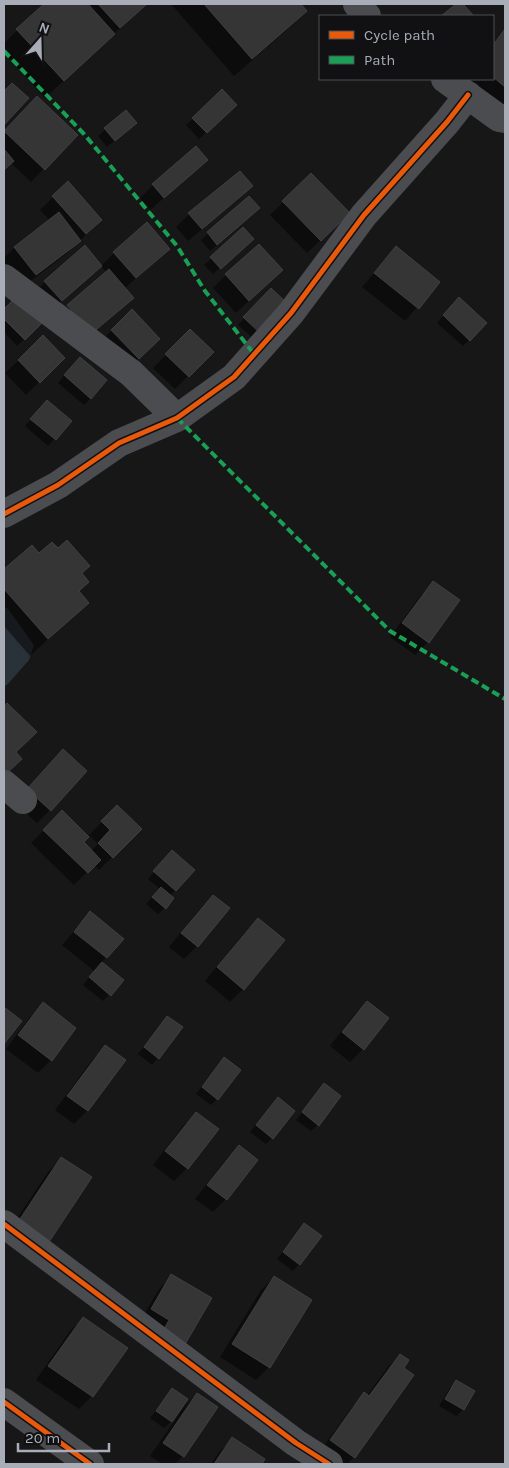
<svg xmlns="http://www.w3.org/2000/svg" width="509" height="1468" font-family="Karla,sans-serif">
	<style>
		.water { fill: #2a3239 }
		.shadow { fill: #0007; fill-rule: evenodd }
		.building { fill: #353536; stroke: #3f4043 }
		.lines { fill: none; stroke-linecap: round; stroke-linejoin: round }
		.minor { stroke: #4b4c50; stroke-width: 28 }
		.quiet { stroke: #1a9f57; stroke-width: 4; stroke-dasharray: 8 4; stroke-linecap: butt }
		.cycleway-casing { stroke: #111113; stroke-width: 8 }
		.cycleway { stroke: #e8590c; stroke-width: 5 }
	</style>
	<rect width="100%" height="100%" fill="#171717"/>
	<path class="water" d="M4,607L8,609L34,645L29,660L7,685L4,686Z"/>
	<path class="shadow" d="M45,4H146L45,98L4,53V43Z
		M171,4H299L306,11L288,29L234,76Z
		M505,31V110L466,79H493V43Z
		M222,91L229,111L199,139L186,125Z
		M37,98L76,135L31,182L10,162L4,169V132Z
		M126,112L129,129L107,147L98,136Z
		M207,160L150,210L140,198L153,185Z
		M311,175L348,213L307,253L270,215Z
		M251,186L238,199L188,241L176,227L189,214Z
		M53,197L101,220L66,254L23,287L4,263V258L15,247L50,221L40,210Z
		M249,197L252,215L210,251L201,240Z
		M243,229L245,245L213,274L204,265Z
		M396,248L438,283L405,321L362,287Z
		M114,253L155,261L124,289L132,298L119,311L77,346L55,319L107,273L101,266Z
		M226,275L268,283L236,313L213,288Z
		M87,279L48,313L32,295L45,282Z
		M271,290L255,340L238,325Z
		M16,298L40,323L17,346L4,332V310Z
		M452,306L469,340L463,346L437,323Z
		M112,330L146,352L125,371L99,343Z
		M190,331L212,352L175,389L153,368Z
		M43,337L63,358L26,395L5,373Z
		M73,365L91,398L84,405L58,383Z
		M41,408L70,421L48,446L25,426Z
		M32,546L39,555L81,573L78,592L87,603L30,656L4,626V571Z
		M434,582L459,601L428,642L415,655L390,637L421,595Z
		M7,704L14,752L4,775V708Z
		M50,764V810L37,823L15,803Z
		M117,807L140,829L99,870L94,865L74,885L31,843L62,812L87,837ZM89,835L98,844L91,851L82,842Z
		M165,859L175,890L170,896L165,908L158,914L146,904L160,889L148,879Z
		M213,896L197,946L184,959L169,947L200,909Z
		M90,913L122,939L101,963L123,980L103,1001L83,985L94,971L62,945Z
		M258,919L243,989L230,1002L205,981L245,932Z
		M367,1002L387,1019L363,1049L350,1062L330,1046L354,1015Z
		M43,1004L51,1060L38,1073L6,1049L30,1017Z
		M168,1017L158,1058L152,1065L138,1054Z
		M105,1047L124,1060L87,1111L74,1124L55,1110L92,1060Z
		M218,1066L217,1099L211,1105L196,1094Z
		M324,1085L318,1125L311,1131L296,1120Z
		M278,1098L272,1138L266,1144L250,1132Z
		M196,1113L187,1168L174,1181L153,1165L183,1126Z
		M239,1147L256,1161L226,1199L213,1212L195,1199L226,1160Z
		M61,1159L91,1178L6,1235L48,1172Z
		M304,1225L299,1264L293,1271L277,1259Z
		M172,1276L183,1345L139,1323L159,1289Z
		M274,1277L269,1367L256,1380L220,1357L261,1290Z
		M83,1319L92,1396L79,1409L36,1380L70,1331Z
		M400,1355L354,1457L347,1464H333L318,1454L352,1407L364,1394L367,1396L387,1368Z
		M457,1381L474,1391L463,1410L456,1416L439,1406L450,1388Z
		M173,1389L186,1399L171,1422L164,1428L150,1418Z
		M197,1394L217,1407L183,1456L175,1464H162L150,1456L184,1407Z
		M232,1439L263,1460L260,1464H211L219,1452Z"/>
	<path class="building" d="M44,4H88L115,34L64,81L16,29Z
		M98,4H147L120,28Z
		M204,4H301L307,11L252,59Z
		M456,4H463L474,16H441Z
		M505,29V87L493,77V45Z
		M12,83L29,98L4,125V91Z
		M222,89L237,105L207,133L192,118Z
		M37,96L78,135L45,170L4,131Z
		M126,110L137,123L115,141L104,128Z
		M196,146L208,160L164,198L152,184Z
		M4,149L14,161L4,170Z
		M240,171L253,186L202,229L188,213Z
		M311,173L350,213L321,241L282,201Z
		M68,181L102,220L86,234L52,196Z
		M249,196L260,208L217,245L207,232Z
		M59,212L81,241L36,275L14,247Z
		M147,222L170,249L136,278L113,252Z
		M243,227L254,239L221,269L210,257Z
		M259,244L283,270L249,301L225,274Z
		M85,245L102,266L62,301L44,281Z
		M396,246L440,282L419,309L374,273Z
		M109,269L134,298L91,334L67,305Z
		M271,288L289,305L262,335L243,317Z
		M16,297L42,323L25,340L4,319V309Z
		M459,297L487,323L470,341L443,315Z
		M132,309L160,339L139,359L111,330Z
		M190,329L214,352L189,377L165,354Z
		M43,335L65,358L40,383L18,360Z
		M80,357L107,380L91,399L64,375Z
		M47,400L72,421L56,440L30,419Z
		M67,540L90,566L82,573L89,582L79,591L89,603L48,639L4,589V569L32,545L39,553L52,542L58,548Z
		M433,581L460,600L429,643L402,623Z
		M7,703L37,732L16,752L22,759L6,774L4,772V706Z
		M63,749L87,771L51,811L27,789Z
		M117,805L142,829L113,858L98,843L110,830L101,821Z
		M62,810L89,837L84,842L101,860L88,873L43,830Z
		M172,850L195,870L176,891L153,871Z
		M161,887L174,898L166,909L152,897Z
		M213,895L230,908L198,947L181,933Z
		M90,911L124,939L107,958L74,932Z
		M258,918L285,940L244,990L217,967Z
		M102,962L124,980L111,996L89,977Z
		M367,1001L389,1018L364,1050L342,1032Z
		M43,1002L76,1028L52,1061L18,1035Z
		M4,1007L22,1021L4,1044Z
		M167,1016L183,1027L159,1059L144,1047Z
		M105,1045L126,1060L88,1111L67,1096Z
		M224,1057L241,1070L218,1100L202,1087Z
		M324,1083L341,1096L319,1126L302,1112Z
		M278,1097L295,1111L273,1139L256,1125Z
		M196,1112L219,1129L188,1169L165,1151Z
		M239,1145L258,1160L227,1200L207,1185Z
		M61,1157L92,1177L49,1242L18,1222Z
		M304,1223L322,1236L300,1265L283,1252Z
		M171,1274L212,1298L184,1346L162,1333L169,1320L151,1309Z
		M274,1276L312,1300L270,1368L232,1344Z
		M83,1317L128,1348L93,1397L48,1366Z
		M400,1354L409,1360L404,1368L414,1375L355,1458L330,1440L364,1392L369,1396Z
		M456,1380L475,1391L464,1410L445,1399Z
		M172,1388L188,1399L172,1422L156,1411Z
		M197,1393L218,1407L184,1457L163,1443Z
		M232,1437L265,1459L262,1464H214Z"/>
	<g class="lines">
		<path class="minor" d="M357,4L367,16
			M445,79L499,118L505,119
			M4,278L131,373L177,418
			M4,514L58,485L119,443L177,418L234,377L291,313L364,215L447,122L468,95
			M4,784L23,800
			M4,1224L296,1443L329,1464
			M4,1402L90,1464"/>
		<path class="quiet" d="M4,51L84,134L177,246L205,291L254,354
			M177,418L390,631L505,699"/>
		<defs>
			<path id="cycleway" d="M4,514L58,485L119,443L177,418L234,377L291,313L364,215L447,122L468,95
				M4,1224L296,1443L329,1464
				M4,1402L90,1464"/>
		</defs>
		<use href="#cycleway" class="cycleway-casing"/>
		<use href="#cycleway" class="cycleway"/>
	</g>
	<rect width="509" height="1468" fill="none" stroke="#a8adb8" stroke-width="10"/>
	<rect x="319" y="15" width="175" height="65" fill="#111113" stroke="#4d4f55"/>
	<rect x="329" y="31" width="25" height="8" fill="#e8590c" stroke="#4d4f55"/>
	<text x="364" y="40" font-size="15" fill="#a8adb8">Cycle path</text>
	<rect x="329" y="56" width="25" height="8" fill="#1a9f57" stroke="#4d4f55"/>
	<text x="364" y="65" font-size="15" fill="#a8adb8">Path</text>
	<g transform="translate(40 40) rotate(20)" stroke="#111113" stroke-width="4" paint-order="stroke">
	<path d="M0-4L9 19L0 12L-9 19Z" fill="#a8adb8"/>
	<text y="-8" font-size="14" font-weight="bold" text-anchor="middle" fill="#a8adb8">N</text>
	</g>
	<path d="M18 1443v8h91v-8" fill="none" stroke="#a8adb8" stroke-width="2.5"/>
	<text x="25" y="1443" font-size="15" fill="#a8adb8" stroke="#111113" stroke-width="4" paint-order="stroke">20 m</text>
</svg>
